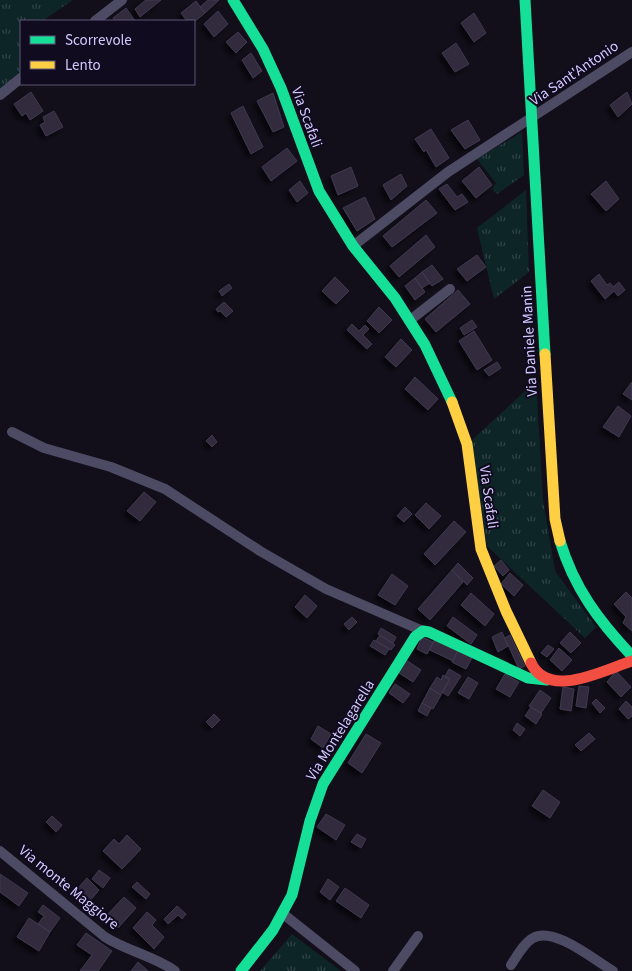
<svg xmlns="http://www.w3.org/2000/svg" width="632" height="971" font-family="'Source Sans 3',sans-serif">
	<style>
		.grass { fill: url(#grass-tufts) }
		.building { fill: #302c3e; stroke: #3f3950; filter: url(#shadow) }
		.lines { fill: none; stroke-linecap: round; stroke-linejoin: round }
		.street { stroke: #4d4a64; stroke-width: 10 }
		.fast { stroke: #16e098; stroke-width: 11 }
		.slow { stroke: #ffcf43; stroke-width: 11 }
		.jam { stroke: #f24e42; stroke-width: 11 }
		.labels { text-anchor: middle; stroke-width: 4; stroke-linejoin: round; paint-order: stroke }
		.street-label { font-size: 15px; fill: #d4c9ff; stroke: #100b1f }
	</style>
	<defs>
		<pattern id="grass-tufts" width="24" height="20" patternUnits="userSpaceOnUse" patternTransform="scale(1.25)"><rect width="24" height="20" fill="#0e2528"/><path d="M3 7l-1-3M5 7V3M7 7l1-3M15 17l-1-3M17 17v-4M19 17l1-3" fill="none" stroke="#304348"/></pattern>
		<filter id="shadow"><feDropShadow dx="-4" dy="4" stdDeviation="2.5" flood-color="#0009"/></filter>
	</defs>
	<rect width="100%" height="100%" fill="#120f1a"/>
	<path class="grass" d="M0,0H73L45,19L47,21H21V74L0,91Z
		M522,132L524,175L497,194L492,189L496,183L477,159Z
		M526,190L529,272L494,299L477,228Z
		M536,381L543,500L555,571L596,627L585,638L487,546L471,441Z
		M292,934L341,971H260Z"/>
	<path class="building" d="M146,0H161L140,17L135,9Z
		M208,0H219L205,13L200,7Z
		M196,1L205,13L194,22L187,21L181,13Z
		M126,8L135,21H115L113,18Z
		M218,11L228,24L214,37L204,24Z
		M474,13L486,33L474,42L461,23Z
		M238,32L247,42L236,53L226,42Z
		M456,43L469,64L455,72L442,53Z
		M251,53L262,71L253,78L242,60Z
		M31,92L43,111L30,120L26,113L22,116L14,104Z
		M627,92L632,104L618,117L610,105Z
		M273,93L284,127L273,132L257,101Z
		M243,106L263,147L251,154L231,113Z
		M54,111L63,127L46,136L40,125L45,122L43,117Z
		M468,120L480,140L465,149L451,130Z
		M431,129L449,158L436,167L426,150L424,152L415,139Z
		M287,148L297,161L271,181L262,167Z
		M351,167L358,186L338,195L331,176Z
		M479,167L492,185L476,198L462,181Z
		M401,174L407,186L391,200L383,185Z
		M300,181L308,193L297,202L289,190Z
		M606,181L619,199L606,211L591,194Z
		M447,184L457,197L462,194L468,202L455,210L439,189Z
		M365,197L375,219L357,231L343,208Z
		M426,200L437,213L392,247L383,236Z
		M426,235L435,247L399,277L390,266Z
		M477,255L486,267L467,281L457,269Z
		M432,265L443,279L432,286L422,272Z
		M422,272L430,283L422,288L415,278Z
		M599,274L607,285L610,283L613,287L619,282L625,290L618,296L614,291L605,299L591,281Z
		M335,277L349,291L336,304L322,291Z
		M415,278L425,292L415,300L405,286Z
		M229,284L232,288L222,296L219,291Z
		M458,290L470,304L436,332L425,319Z
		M224,302L233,311L226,317L220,311L218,312L216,309Z
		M379,307L392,320L379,333L367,321Z
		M472,320L477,327L464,335L460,328Z
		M352,324L359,331L365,325L369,329L363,335L372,344L367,349L347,330Z
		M474,331L492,360L477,370L459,341Z
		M401,339L412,350L396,367L385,357Z
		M497,362L501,368L489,376L484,370Z
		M415,377L438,399L428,410L405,389Z
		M632,382V400L623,394Z
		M618,406L631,416L619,437L603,427Z
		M212,435L217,442L212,447L206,441Z
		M144,492L156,502L140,521L127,511Z
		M426,503L441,516L429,529L415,515Z
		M405,507L412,514L404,522L397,516Z
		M454,521L466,532L435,565L424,554Z
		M501,560L509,570L503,576L494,566Z
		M458,563L473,578L467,585L452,570Z
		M452,570L463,582L430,620L418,609Z
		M510,573L523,585L514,596L501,584Z
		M392,574L408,586L395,605L378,595Z
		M626,592L632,598V631L623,623L626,617L614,604Z
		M471,593L494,614L485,626L461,605Z
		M305,595L317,606L307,618L295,607Z
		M352,617L357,622L349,630L344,624Z
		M453,617L477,635L471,644L447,626Z
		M381,628L396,637L393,643L378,634Z
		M502,632L508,646L498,652L492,637Z
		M570,632L581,643L571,653L560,643Z
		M380,635L395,645L391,650L376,641Z
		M510,635L525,666L519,669L505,638Z
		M422,637L433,642L427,654L417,649Z
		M435,638L459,649L453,661L430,650Z
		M374,640L389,649L385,655L370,646Z
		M548,645L554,649L547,657L541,653Z
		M559,648L572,660L562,671L550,660Z
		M459,649L473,656L466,669L452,662Z
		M406,660L421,670L413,682L399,673Z
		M449,669L461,676L448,696L442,692L450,679L445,677Z
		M616,671L631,687L621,697L607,682Z
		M505,674L519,682L510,697L496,689Z
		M443,675L450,679L441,695L430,688L437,677L441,680Z
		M468,677L478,683L469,699L458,693Z
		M395,684L410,694L403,703L389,693Z
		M579,686L589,687L586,708L576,706Z
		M563,687L574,689L571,711L560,709Z
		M430,688L441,695L433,709L422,703Z
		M540,690L551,698L541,713L529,706Z
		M596,699L605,708L600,713L592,703Z
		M626,701L632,707V716L628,719L619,709Z
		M422,703L431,708L427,716L418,711Z
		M531,707L542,714L536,724L525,716Z
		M214,714L220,720L212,728L206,722Z
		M517,723L525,729L520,736L513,730Z
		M318,726L331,734L323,748L311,739Z
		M589,733L595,739L581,751L575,745Z
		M366,734L381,743L362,773L348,763Z
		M543,790L560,802L550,818L532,806Z
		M326,814L345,825L336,840L317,827Z
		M52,816L62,825L56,832L46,822Z
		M357,834L366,839L361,848L351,842Z
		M127,835L141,849L122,869L103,851L114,839L119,844Z
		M99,870L110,878L103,888L92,879Z
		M0,874L28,893L19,906L0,892Z
		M87,878L99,890L90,901L77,889Z
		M328,879L339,887L330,900L320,892Z
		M137,882L150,894L146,899L132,887Z
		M345,888L369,905L361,918L336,901Z
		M124,897L136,908L118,928L106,916Z
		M43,905L60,918L50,932L38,924L44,916L38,912Z
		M177,906L186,914L182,919L178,915L168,924L164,919Z
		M147,912L156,920L152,925L164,937L154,949L133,928Z
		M29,918L50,932L39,951L17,937Z
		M86,933L112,951L98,971H80L92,955L77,945Z
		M138,962L148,971H131Z"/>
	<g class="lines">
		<path class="street" d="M95,21L122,0
			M0,95L21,78
			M353,246L448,172L632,52
			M409,321L450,289
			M12,432L44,448L111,467L165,489L260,551L326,589L423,631
			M0,851L105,937C127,951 154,956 175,971
			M282,913L355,971
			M511,965C517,956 524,943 533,938C554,926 594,960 613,971
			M393,971L418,936"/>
		<path class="fast" d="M233,0L263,49L281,88L319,191L353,246L395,298L425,345L452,402
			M525,0L545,354
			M560,541C574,588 599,621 632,656
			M241,971L273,930L292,895L310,821L323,784L415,637L423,631L429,632L528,678L547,680"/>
		<path class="slow" d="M545,354L555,519L560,541
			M452,402L467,444L481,549L506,611L531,663"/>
		<path class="jam" d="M531,663C549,700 603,670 632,661"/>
	</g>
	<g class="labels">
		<g class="street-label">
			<text transform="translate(574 73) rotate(-34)" y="5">Via Sant'Antonio</text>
			<text transform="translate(307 117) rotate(70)" y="5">Via Scafali</text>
			<text transform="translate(529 341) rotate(-93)" y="5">Via Daniele Manin</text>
			<text transform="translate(489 497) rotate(82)" y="5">Via Scafali</text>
			<text transform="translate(340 730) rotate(-58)" y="5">Via Montelagarella</text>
			<text transform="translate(69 887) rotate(39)" y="5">Via monte Maggiore</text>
		</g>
	</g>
	<rect x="20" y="20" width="175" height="65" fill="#100b1f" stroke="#5e5779"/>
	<rect x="30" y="36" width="25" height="8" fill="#16e098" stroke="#5e5779"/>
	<text x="65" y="45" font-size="15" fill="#d4c9ff">Scorrevole</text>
	<rect x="30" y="61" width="25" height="8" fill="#ffcf43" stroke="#5e5779"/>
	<text x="65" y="70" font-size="15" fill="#d4c9ff">Lento</text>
</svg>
